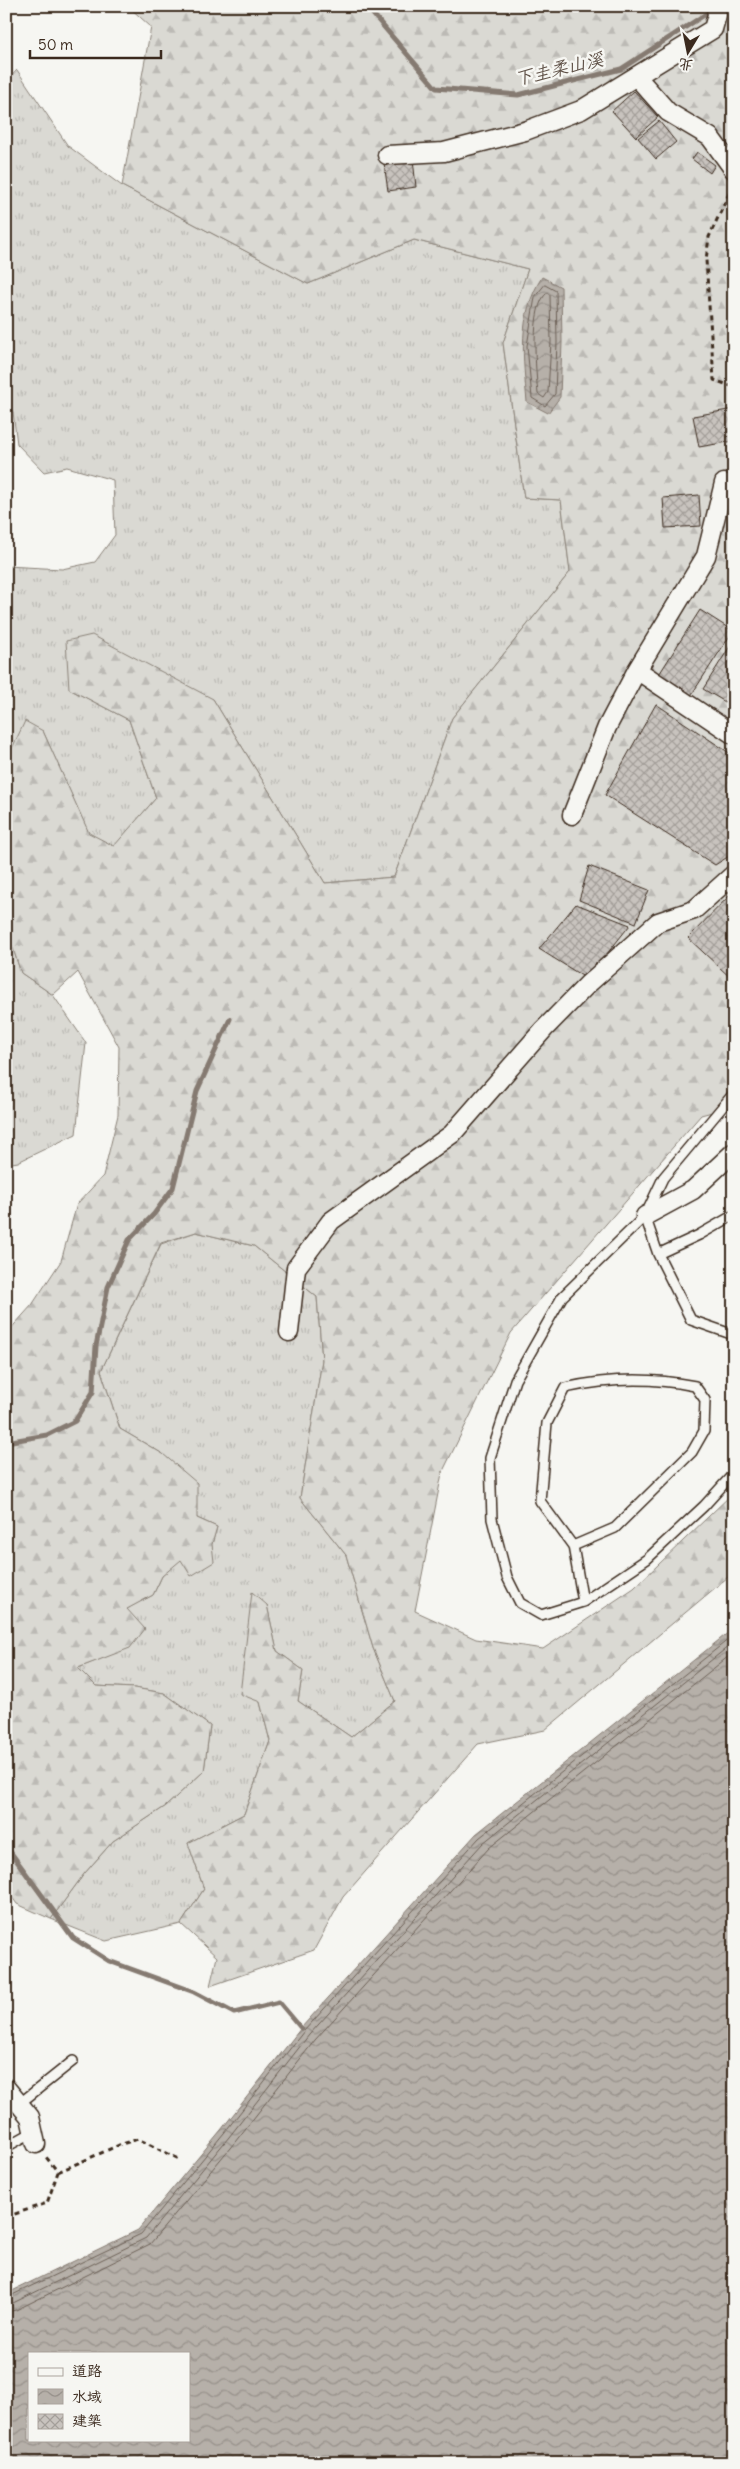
<svg xmlns="http://www.w3.org/2000/svg" width="740" height="2469" font-family="Delius,'LXGW WenKai TC',sans-serif">
	<style>
		.grass { fill: url(#grass-tufts); stroke: #8a8278 }
		.forest { fill: url(#forest-firs); stroke: #8a8278 }
		.water { fill: url(#water-waves); stroke: #857a71; fill-rule: evenodd }
		.lines { fill: none; stroke-linecap: round; stroke-linejoin: round }
		.shore { stroke: #6c6056; stroke-width: 1 }
		.stream { stroke: #857a71; stroke-width: 5 }
		.building { fill: url(#building-cross-hatch); stroke: #3b2a1e }
		.service-casing { stroke: #3b2a1e; stroke-width: 12 }
		.minor-casing { stroke: #3b2a1e; stroke-width: 21 }
		.path { stroke: #3b2a1e; stroke-width: 3; stroke-dasharray: 5 4; stroke-linecap: butt }
		.service { stroke: #f6f6f2; stroke-width: 9 }
		.minor { stroke: #f6f6f2; stroke-width: 18 }
		.labels { text-anchor: middle; stroke-width: 5; stroke-linejoin: round; paint-order: stroke }
		.water-label { font-size: 18px; font-style: italic; fill: #605248; stroke: #f6f6f2 }
	</style>
	<defs>
		<pattern id="grass-tufts" width="24" height="20" patternUnits="userSpaceOnUse" patternTransform="scale(1.25)"><rect width="24" height="20" fill="#dad9d3"/><path d="M3 7l-1-3M5 7V3M7 7l1-3M15 17l-1-3M17 17v-4M19 17l1-3" fill="none" stroke="#bcbab5"/></pattern>
		<pattern id="forest-firs" width="22" height="20" patternUnits="userSpaceOnUse" patternTransform="scale(1.25)"><rect width="22" height="20" fill="#dad9d3"/><path d="M5 1l3.5 6h-7zM16 11l3.5 6h-7z" fill="#bcbab5"/></pattern>
		<pattern id="water-waves" width="16" height="10" patternUnits="userSpaceOnUse" patternTransform="scale(1.25)"><rect width="16" height="10" fill="#b6b0a9"/><path d="M0 5q4-4 8 0t8 0" fill="none" stroke="#958f89"/></pattern>
		<pattern id="building-cross-hatch" width="8" height="8" patternUnits="userSpaceOnUse" patternTransform="scale(1.25)"><rect width="8" height="8" fill="#c8c3be"/><path d="M0 0l8 8M0 8l8-8" fill="none" stroke="#a49f9a"/></pattern>
	</defs>
	<rect width="100%" height="100%" fill="#f6f6f2"/>
	<filter id="ink" filterUnits="userSpaceOnUse"><feTurbulence type="fractalNoise" baseFrequency=".02" numOctaves="2"/><feDisplacementMap in="SourceGraphic" scale="10" xChannelSelector="R" yChannelSelector="G"/><feConvolveMatrix kernelMatrix="1 2 1 2 8 2 1 2 1" color-interpolation-filters="sRGB"/></filter>
	<g filter="url(#ink)">
		<path class="grass" d="M17,70L68,146L122,186L308,284L414,240L528,269L503,343L524,498L561,500L570,572L452,718L394,877L325,883L213,699L69,689L129,720L156,798L114,847L89,834L43,731L6,757V566L62,569L95,562L115,535L113,480L67,467L44,472L17,444L13,412L6,403V82Z
			M6,927L21,973L53,995L86,1043L76,1134L18,1162L6,1164Z
			M196,1232L254,1246L317,1297L322,1360L300,1498L346,1555L373,1648L395,1701L351,1737L298,1701L303,1670L277,1651L267,1605L260,1702L270,1741L244,1814L188,1843L204,1889L181,1924L106,1941L51,1919L84,1874L113,1841L166,1806L204,1771L210,1726L164,1693L134,1688L96,1686L78,1668L130,1647L126,1609L153,1595L162,1576L181,1559L212,1544L217,1527L197,1518L163,1454L120,1429L101,1371L161,1244Z"/>
		<path class="forest" d="M128,6H734V1106L701,1115L511,1333L442,1473L415,1611L476,1639L543,1649L634,1588L734,1492V1572L545,1730L478,1744L343,1897L314,1950L210,1986L217,1957L181,1924L204,1889L188,1843L244,1814L270,1741L260,1702L240,1694L252,1592L267,1605L277,1651L303,1670L298,1701L351,1737L395,1701L373,1648L346,1555L300,1498L322,1360L317,1297L254,1246L196,1232L161,1243L101,1371L120,1429L163,1454L197,1483V1518L217,1527L212,1544L214,1562L191,1576L181,1560L162,1576L153,1595L127,1609L145,1629L130,1648L78,1668L96,1686L134,1688L164,1693L210,1726L204,1771L166,1806L113,1841L84,1874L51,1919L17,1904L6,1889V1334L32,1305L61,1261L77,1204L103,1176L118,1115L119,1047L78,972L53,995L21,973L6,927V757H8L25,721L43,731L89,833L114,846L156,798L129,720L69,689L66,641L92,635L213,699L325,883L394,877L452,718L570,572L561,500L524,498L503,343L528,269L414,240L308,284L122,186L151,27Z"/>
		<path class="water" d="M542,277L561,287L562,342L560,397L548,413L527,402C523,358 517,316 542,277Z
			M734,1628V2463H6V2294L138,2230L221,2130L301,2028L476,1834ZM29,2353H189V2440H29Z"/>
		<g class="lines">
			<path class="shore" d="M545,285L556,291L557,342L555,394L545,406L532,398L527,346L535,297Z
				M547,293L550,295L551,342L548,392L544,398L538,394C536,373 529,306 547,293Z
				M6,2298L141,2234L224,2133L304,2031L479,1838L734,1635
				M6,2304L13,2303L146,2238L229,2137L309,2035L483,1843L734,1642
				M6,2312L16,2310L150,2244L235,2142L315,2040L489,1848L734,1652"/>
			<path class="stream" d="M366,6L436,88L518,95L621,69L712,10
				M6,1442L47,1435L75,1421L93,1392L96,1346L108,1287L129,1240L154,1214L173,1188L197,1091L230,1019
				M6,1846L73,1938L109,1961L194,1992L234,2013L279,2002L301,2028"/>
		</g>
		<path class="building" d="M634,91L658,117L636,137L612,111Z
			M659,121L676,142L656,159L638,138Z
			M697,152L715,165L710,173L692,159Z
			M413,159L416,187L388,191L384,163Z
			M734,409V441L699,447L693,416Z
			M699,495L701,526L665,528L663,498Z
			M700,610L733,631L690,697L658,676Z
			M734,640V704L732,706L703,689Z
			M656,704L734,756V853L715,865L605,795Z
			M589,866L649,890L636,923L579,900Z
			M734,891V981L688,938Z
			M576,904L630,925L587,979L539,949Z"/>
		<g class="lines">
			<defs>
				<path id="service" d="M734,1093L663,1178L645,1216L562,1297L515,1380L490,1458L492,1519L507,1577L520,1603L541,1615L583,1602L647,1559L704,1506L734,1473
					M645,1216L658,1254L699,1235L734,1215
					M658,1254L691,1320L734,1335
					M573,1546L540,1501L547,1423L565,1388C609,1378 650,1377 695,1386L705,1400L704,1431L692,1452L615,1528L573,1546L583,1602
					M19,2104L73,2061
					M6,2147L33,2132"/>
				<path id="minor" d="M636,76L668,112L710,137L734,170
					M387,155L444,152L525,131L581,110L713,29L717,15L716,6
					M637,670L734,735
					M572,815L607,727L637,670L706,556L724,483
					M645,1216L693,1190L734,1152
					M289,1332L296,1268L331,1221L452,1134L544,1029L588,984L658,922L694,910L734,874
					M6,2088L30,2117L36,2144"/>
			</defs>
			<use href="#service" class="service-casing"/>
			<use href="#minor" class="minor-casing"/>
			<path class="path" d="M733,185L709,237L706,260L714,380L734,387
				M58,2172L119,2145L138,2139L179,2159
				M6,2217L47,2203L58,2172L46,2157"/>
			<use href="#service" class="service"/>
			<use href="#minor" class="minor"/>
		</g>
	</g>
	<g class="labels">
		<g class="water-label">
			<text transform="translate(559 69) rotate(-13)" y="6">下圭柔山溪</text>
		</g>
	</g>
	<rect width="740" height="2469" fill="none" stroke="#f6f6f2" stroke-width="25"/>
	<rect x="12" y="12" width="715" height="2444" fill="none" stroke="#3b2a1e" stroke-width="2" filter="url(#ink)"/>
	<rect x="28" y="2352" width="162" height="90" fill="#f6f6f2" stroke="#aba49d"/>
	<rect x="38" y="2368" width="25" height="8" fill="#f6f6f2" stroke="#aba49d"/>
	<text x="72" y="2376" font-size="15" fill="#3b2a1e">道路</text>
	<rect x="38" y="2389" width="25" height="15" fill="url(#water-waves)" stroke="#aba49d"/>
	<text x="72" y="2402" font-size="15" fill="#3b2a1e">水域</text>
	<rect x="38" y="2414" width="25" height="15" fill="url(#building-cross-hatch)" stroke="#aba49d"/>
	<text x="72" y="2426" font-size="15" fill="#3b2a1e">建築</text>
	<g transform="translate(688 52) rotate(190)" stroke="#f6f6f2" stroke-width="4" paint-order="stroke">
	<path d="M0-4L9 19L0 12L-9 19Z" fill="#3b2a1e"/>
	<text y="-8" font-size="14" font-weight="bold" text-anchor="middle" fill="#3b2a1e">北</text>
	</g>
	<path d="M30 50v8h131v-8" fill="none" stroke="#3b2a1e" stroke-width="2.5"/>
	<text x="38" y="50" font-size="15" fill="#3b2a1e" stroke="#f6f6f2" stroke-width="4" paint-order="stroke">50 m</text>
</svg>
